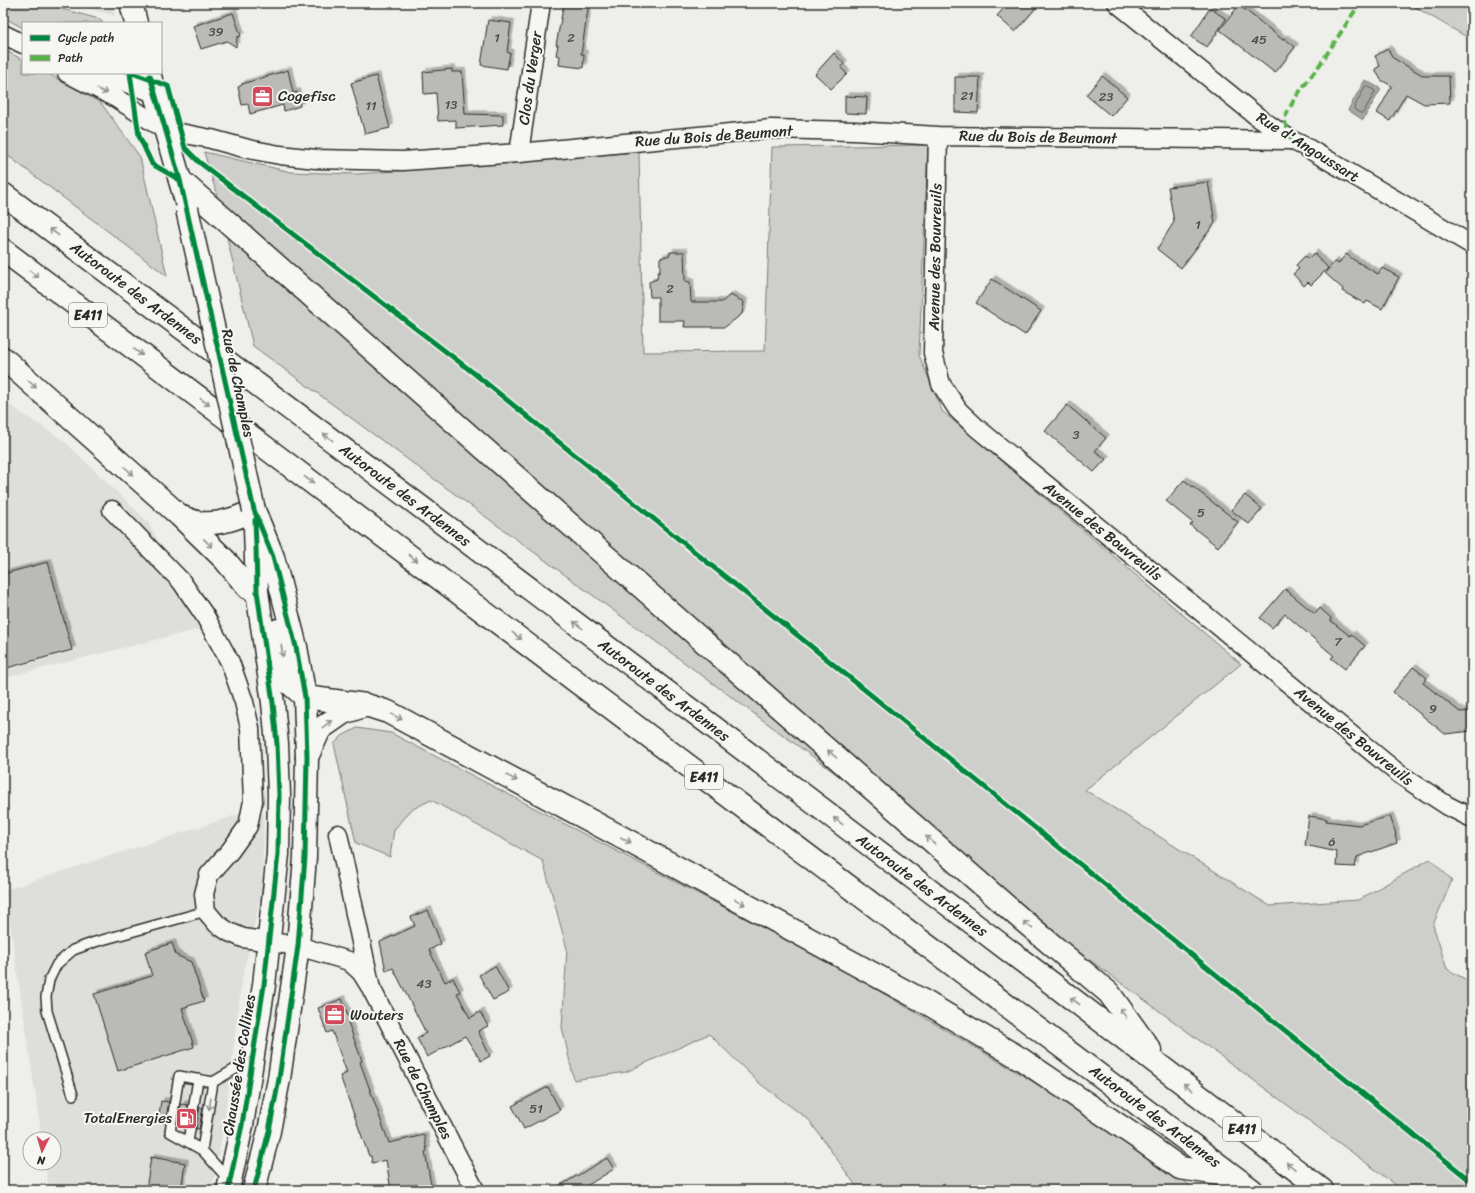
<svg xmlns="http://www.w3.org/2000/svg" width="1475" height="1193" font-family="Sriracha,sans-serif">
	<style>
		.built { fill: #dededb }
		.green { fill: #cececa; stroke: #7c7c7a }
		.water { fill: #a6a6a3; stroke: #757573 }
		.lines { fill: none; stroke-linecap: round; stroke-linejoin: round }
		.shore { stroke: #5c5c5b; stroke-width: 1 }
		.building { fill: #babab7; stroke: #2b2b2b; filter: url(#shadow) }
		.lane-casing { stroke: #2b2b2b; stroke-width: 12 }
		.street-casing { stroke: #2b2b2b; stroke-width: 21 }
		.secondary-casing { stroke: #2b2b2b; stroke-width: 25 }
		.highway-casing { stroke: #2b2b2b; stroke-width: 25 }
		.lane { stroke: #f6f6f2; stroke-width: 9 }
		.street { stroke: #f6f6f2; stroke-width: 18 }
		.secondary { stroke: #f6f6f2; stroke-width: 22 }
		.highway { stroke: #f6f6f2; stroke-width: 22 }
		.secondary-bridge-casing { stroke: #2b2b2b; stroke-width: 25; stroke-linecap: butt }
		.secondary-bridge { stroke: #f6f6f2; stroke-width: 22 }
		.quiet { stroke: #56b246; stroke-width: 4; stroke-dasharray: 8 4; stroke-linecap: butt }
		.cycleway-casing { stroke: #f6f6f2; stroke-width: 8 }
		.cycleway { stroke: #00873e; stroke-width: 5 }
		.oneway { stroke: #90908e }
		.labels { text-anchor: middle; stroke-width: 4; stroke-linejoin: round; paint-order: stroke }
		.number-label { font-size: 13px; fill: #4f4f4e }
		.shield { fill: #f6f6f2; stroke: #686867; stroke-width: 1 }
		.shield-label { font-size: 14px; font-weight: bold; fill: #2b2b2b }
		.street-label { font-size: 15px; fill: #2b2b2b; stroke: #f6f6f2 }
		.poi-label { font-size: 15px; fill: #2b2b2b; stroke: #f6f6f2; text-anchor: start }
	</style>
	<defs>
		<filter id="shadow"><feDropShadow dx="3.5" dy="-3.5" stdDeviation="0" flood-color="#0004"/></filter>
	</defs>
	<rect width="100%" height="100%" fill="#eeeeea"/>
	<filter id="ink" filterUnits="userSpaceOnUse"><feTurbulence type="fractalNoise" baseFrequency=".025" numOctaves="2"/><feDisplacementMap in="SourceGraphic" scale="8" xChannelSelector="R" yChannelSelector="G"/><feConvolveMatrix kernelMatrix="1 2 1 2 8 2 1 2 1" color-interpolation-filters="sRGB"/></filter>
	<g filter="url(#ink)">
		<path class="built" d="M71,3H112L115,16Z
			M3,401L63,440L148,522L203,628L3,678Z
			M264,814L262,890L242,980L224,1125L212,1190H49L45,1163H54V1139H42L5,890L236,815Z"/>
		<path class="green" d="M3,3H50L62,9L99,19L103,23H23V28L3,17Z
			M1408,3H1472V40Z
			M3,49L23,60V73H47L101,103L140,157L167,276L3,152Z
			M928,145L919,355L942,411L1241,664L1085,790L1270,906L1358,900L1430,859L1452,880L1433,925L1447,969L1472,983V1190H1401L1376,1170L253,346L216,192L204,152L291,172L357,174L639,152L643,352L765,351L772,147Z
			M357,728L391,733L842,969L1122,1134L1196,1190H859L809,1120L759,1083L709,1034L626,1072L574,1080L562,1027L567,949L543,861L431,800L409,811L394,830L390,857L356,843L334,744L342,736Z"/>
		<path class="water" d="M1365,80L1381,89L1363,120L1348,110Z"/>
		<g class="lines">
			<path class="shore" d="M1366,86L1374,90L1375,92L1363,113H1360L1355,110L1354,108Z"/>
		</g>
		<path class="building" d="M564,3H589L581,54H584L583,68L559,65L560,56L556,55L558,45H556Z
			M1008,3H1040L1015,32L997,16Z
			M1239,5L1283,40L1284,38L1295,47L1275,73L1220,30Z
			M1210,8L1226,19L1207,47L1191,37Z
			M233,13L241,36L237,37L236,47L227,41L201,49L193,26Z
			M488,20L511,23L507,52L510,53L507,69L481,65Z
			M1388,49L1393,58L1424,76H1449L1450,103L1424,104L1406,94L1390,121L1377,113L1392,86L1381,80L1375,69L1380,66L1375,56Z
			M834,53L844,64L841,68L847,74L831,89L815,74Z
			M452,69V72H462L465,114L503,115V125L456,128V120L438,121L436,93L424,94L423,72Z
			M288,70L293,93L297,92L300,106L284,111L283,105L250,114L248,104L242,105L238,87L242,85V84Z
			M376,76L390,128L365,134L351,83Z
			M1102,76L1127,97L1111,116L1086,95Z
			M955,77H980L978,113L955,112Z
			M845,96L867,97L866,114L845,113Z
			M1208,182L1215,223L1181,268L1157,249L1174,222L1168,187Z
			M670,252H684L685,281L690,282L691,302H722L730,295L744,302L742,314L725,327H684L685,321H658V297H650L649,282L657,279L658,272H660V258L670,255Z
			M1314,253L1328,268L1311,285L1308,282L1304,286L1293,274L1299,269L1296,265L1305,256L1309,259Z
			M1346,254L1354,260L1378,274L1382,268L1399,277L1382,309L1367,301L1365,304L1342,291L1343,289L1325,273L1335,261L1338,264Z
			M992,279L1041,311L1025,335L976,303Z
			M1067,405L1106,438L1095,451L1106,459L1094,472L1045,431Z
			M1184,480L1238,522L1218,547L1190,525L1193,523L1166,501Z
			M1245,495L1262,509L1249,524L1231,510Z
			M48,562L72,650L3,669V574Z
			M1285,589L1315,614L1320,608L1331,618V621L1350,636L1351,634L1365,646L1345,669L1331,658L1334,656L1285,614L1272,628L1260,618Z
			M1413,667L1427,678L1423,683L1460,712L1472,711V731L1445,734L1393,692Z
			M1309,816L1327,819L1326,821L1359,825L1390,816L1396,834L1395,835L1397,843L1357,857L1355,867L1336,866L1337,852L1305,845Z
			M428,910L441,944L429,950L445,982L453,978L460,992L457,993L470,1018L480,1012L488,1026L478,1031L490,1056L481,1061L465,1036L427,1057L417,1038L426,1033L393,968L386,971L380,942L415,926L411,917Z
			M172,943L176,955L191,962L204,1001L182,1008L194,1047L118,1071L94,994L152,976L145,952Z
			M495,966L509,992L493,1000L479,975Z
			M342,999L350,1021L348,1022L362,1061L360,1062L389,1143L424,1135L427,1151L425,1152L432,1190H391L386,1160L372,1163L371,1156H369L340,1076L347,1073L332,1031L327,1033L318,1008Z
			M548,1087L560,1110L524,1129L512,1106Z
			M161,1101L169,1102L165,1123L158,1122Z
			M181,1104L188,1105L184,1127L177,1125Z
			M200,1107L203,1108L199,1129H196Z
			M151,1157L185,1163L181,1190H146Z
			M607,1158L614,1169L580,1190H553Z"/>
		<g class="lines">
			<defs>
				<path id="lane" d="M73,1095L47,1011L46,997L49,980L57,964L73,950L95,942L206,911
					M188,1142L198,1079
					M202,1150L170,1132L179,1076L213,1082
					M228,1179L202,1150L213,1082L249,1061"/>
				<path id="street" d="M1117,3L1259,118L1291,140L1304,146L1472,245
					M3,34L23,44
					M67,73L116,98L165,130L211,139L248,149L280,155L316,159L403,161L519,153L771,129L854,131L938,136L1291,140
					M98,73L155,93
					M938,136L933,353L941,384L958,410L977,428L1399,774L1448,806L1472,818
					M519,153L541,3
					M112,510L181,581L205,616L230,662L244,702L250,728L253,801L248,826L230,851L209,875L204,894L206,911L217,924L229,932L243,938L298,946L349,961L361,972L371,988L475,1190
					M338,834L370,984"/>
				<path id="secondary" d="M131,3L136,23
					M149,73L185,198
					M254,510L273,557L296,647L305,697L307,757L305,857L298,946L279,1079L269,1131L254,1190
					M278,630L285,674L288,682L305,697
					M228,1190L242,1125L264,985L278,854L279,795L277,744L273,703L257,591L255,527"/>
				<path id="highway" d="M180,180L591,543L1020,918L1109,993L1150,1050
					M3,194C444,524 885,854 1322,1190
					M3,250L1252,1190
					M3,358L180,516L225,560L248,588L257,591
					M180,516C187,519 195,522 202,523C220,525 238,518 254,510
					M305,697L366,705L388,712L634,844L927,1003L1021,1059L1141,1140L1180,1168L1233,1176
					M307,757L320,729L343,713L364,706"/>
			</defs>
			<use href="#lane" class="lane-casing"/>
			<use href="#street" class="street-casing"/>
			<use href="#secondary" class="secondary-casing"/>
			<use href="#highway" class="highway-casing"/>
			<use href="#lane" class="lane"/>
			<use href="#street" class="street"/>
			<use href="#secondary" class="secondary"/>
			<use href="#highway" class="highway"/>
			<defs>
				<path id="secondary-bridge" d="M187,209L254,510"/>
			</defs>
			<use href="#secondary-bridge" class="secondary-bridge-casing"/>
			<use href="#secondary-bridge" class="secondary-bridge"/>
			<path class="quiet" d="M1291,140L1284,119L1295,98L1321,63L1360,3"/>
			<defs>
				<path id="cycleway" d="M130,73L139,136L152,164L180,180
					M132,73L168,86L185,148L199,162L475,374L1472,1182
					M150,76L180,180L254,510L273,557L296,647L305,697L307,757L305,857L298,946L279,1079L269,1131L254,1190
					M228,1190L242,1125L264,985L278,854L279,795L277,744L273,703L257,591L256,546L255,520"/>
			</defs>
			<use href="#cycleway" class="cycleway-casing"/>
			<use href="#cycleway" class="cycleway"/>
		</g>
		<defs><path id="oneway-shaft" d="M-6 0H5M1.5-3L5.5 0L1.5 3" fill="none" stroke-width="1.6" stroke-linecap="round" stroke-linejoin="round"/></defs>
		<g class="oneway">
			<use href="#oneway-shaft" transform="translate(102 91) rotate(27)"/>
			<use href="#oneway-shaft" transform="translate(54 232) rotate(-143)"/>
			<use href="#oneway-shaft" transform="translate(34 274) rotate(37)"/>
			<use href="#oneway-shaft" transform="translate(138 352) rotate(37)"/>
			<use href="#oneway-shaft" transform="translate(32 384) rotate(42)"/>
			<use href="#oneway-shaft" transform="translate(205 402) rotate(37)"/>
			<use href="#oneway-shaft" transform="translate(328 437) rotate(-143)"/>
			<use href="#oneway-shaft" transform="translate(129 471) rotate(42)"/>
			<use href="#oneway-shaft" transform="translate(309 480) rotate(37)"/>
			<use href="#oneway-shaft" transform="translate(208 543) rotate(44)"/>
			<use href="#oneway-shaft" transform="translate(413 558) rotate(37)"/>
			<use href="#oneway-shaft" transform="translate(578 625) rotate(-143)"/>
			<use href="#oneway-shaft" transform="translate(517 636) rotate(37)"/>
			<use href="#oneway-shaft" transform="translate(282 651) rotate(82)"/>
			<use href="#oneway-shaft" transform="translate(397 717) rotate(28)"/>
			<use href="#oneway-shaft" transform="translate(327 724) rotate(-36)"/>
			<use href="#oneway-shaft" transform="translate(832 754) rotate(-139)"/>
			<use href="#oneway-shaft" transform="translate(512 778) rotate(28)"/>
			<use href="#oneway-shaft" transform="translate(838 821) rotate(-143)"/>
			<use href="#oneway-shaft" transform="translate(626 840) rotate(28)"/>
			<use href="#oneway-shaft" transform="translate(930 840) rotate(-139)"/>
			<use href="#oneway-shaft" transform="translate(740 902) rotate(29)"/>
			<use href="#oneway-shaft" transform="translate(1028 925) rotate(-140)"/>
			<use href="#oneway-shaft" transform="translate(1075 1001) rotate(-143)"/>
			<use href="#oneway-shaft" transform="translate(1123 1013) rotate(-125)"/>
			<use href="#oneway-shaft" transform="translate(1188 1087) rotate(-142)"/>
			<use href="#oneway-shaft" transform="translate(210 1104) rotate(99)"/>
			<use href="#oneway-shaft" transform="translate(1291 1166) rotate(-142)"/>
		</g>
	</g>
	<defs>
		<symbol id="office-square" viewBox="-11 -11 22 22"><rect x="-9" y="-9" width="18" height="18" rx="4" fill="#d1495b" stroke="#f6f6f2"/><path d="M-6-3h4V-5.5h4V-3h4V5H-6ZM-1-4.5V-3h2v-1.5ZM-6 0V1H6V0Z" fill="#fff"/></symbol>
		<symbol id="fuel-square" viewBox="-11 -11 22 22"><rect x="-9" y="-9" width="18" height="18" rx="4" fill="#d1495b" stroke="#f6f6f2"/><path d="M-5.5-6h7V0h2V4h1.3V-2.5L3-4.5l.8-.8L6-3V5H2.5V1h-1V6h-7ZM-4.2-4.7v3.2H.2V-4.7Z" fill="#fff"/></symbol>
	</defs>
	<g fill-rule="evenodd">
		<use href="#office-square" x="250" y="84" width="25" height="25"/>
		<use href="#office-square" x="322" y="1002" width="25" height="25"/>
		<use href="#fuel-square" x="174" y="1106" width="25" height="25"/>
	</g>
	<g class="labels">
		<g class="number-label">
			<text x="216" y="36">39</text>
			<text x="497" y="42">1</text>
			<text x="571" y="42">2</text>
			<text x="1259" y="44">45</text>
			<text x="967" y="100">21</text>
			<text x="1106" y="101">23</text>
			<text x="451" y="109">13</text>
			<text x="371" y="110">11</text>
			<text x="1198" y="229">1</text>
			<text x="670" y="293">2</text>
			<text x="1076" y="439">3</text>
			<text x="1201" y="517">5</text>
			<text x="1338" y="646">7</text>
			<text x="1433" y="713">9</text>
			<text x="1332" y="846">6</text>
			<text x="424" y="988">43</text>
			<text x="536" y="1113">51</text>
		</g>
		<g class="shield">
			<rect x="69" y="303" width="38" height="24" rx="3"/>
			<rect x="685" y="765" width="38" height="24" rx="3"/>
			<rect x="1223" y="1117" width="38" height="24" rx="3"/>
		</g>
		<g class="shield-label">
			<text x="88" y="320">E411</text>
			<text x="704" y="782">E411</text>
			<text x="1242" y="1134">E411</text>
		</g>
		<g class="street-label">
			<text transform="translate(530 78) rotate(-82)" y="5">Clos du Verger</text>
			<text transform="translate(714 136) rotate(-4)" y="5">Rue du Bois de Beumont</text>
			<text transform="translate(1038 137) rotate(1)" y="5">Rue du Bois de Beumont</text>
			<text transform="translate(1308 147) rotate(32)" y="5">Rue d'Angoussart</text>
			<text transform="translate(935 257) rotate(-89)" y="5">Avenue des Bouvreuils</text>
			<text transform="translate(136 293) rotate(37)" y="5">Autoroute des Ardennes</text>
			<text transform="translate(238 383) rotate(78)" y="5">Rue de Champles</text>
			<text transform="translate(405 495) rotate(37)" y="5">Autoroute des Ardennes</text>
			<text transform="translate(1103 531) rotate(39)" y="5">Avenue des Bouvreuils</text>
			<text transform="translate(664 690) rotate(37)" y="5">Autoroute des Ardennes</text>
			<text transform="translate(1354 736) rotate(39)" y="5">Avenue des Bouvreuils</text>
			<text transform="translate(922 885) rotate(37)" y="5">Autoroute des Ardennes</text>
			<text transform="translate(239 1065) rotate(-81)" y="5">Chaussée des Collines</text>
			<text transform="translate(423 1089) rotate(63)" y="5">Rue de Champles</text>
			<text transform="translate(1155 1116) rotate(37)" y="5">Autoroute des Ardennes</text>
		</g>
		<g class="poi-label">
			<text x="278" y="101">Cogefisc</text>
			<text x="350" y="1020">Wouters</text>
			<text x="172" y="1123" text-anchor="end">TotalEnergies</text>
		</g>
	</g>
	<rect width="1475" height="1193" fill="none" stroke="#f6f6f2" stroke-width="16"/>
	<rect x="8" y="8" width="1459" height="1177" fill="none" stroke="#2b2b2b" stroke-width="1.5" filter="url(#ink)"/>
	<rect x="22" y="22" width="140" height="52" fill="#f6f6f2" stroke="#a5a5a2"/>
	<rect x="30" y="35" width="20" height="6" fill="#00873e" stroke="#a5a5a2"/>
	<text x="58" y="42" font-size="12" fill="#2b2b2b">Cycle path</text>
	<rect x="30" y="55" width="20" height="6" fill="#56b246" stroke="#a5a5a2"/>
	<text x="58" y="62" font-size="12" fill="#2b2b2b">Path</text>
	<g transform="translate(42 1151) rotate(185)"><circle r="19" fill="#f6f6f2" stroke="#a5a5a2"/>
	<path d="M0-3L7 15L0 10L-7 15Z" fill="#d1495b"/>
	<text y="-6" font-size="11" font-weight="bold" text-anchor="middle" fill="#2b2b2b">N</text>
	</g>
</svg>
